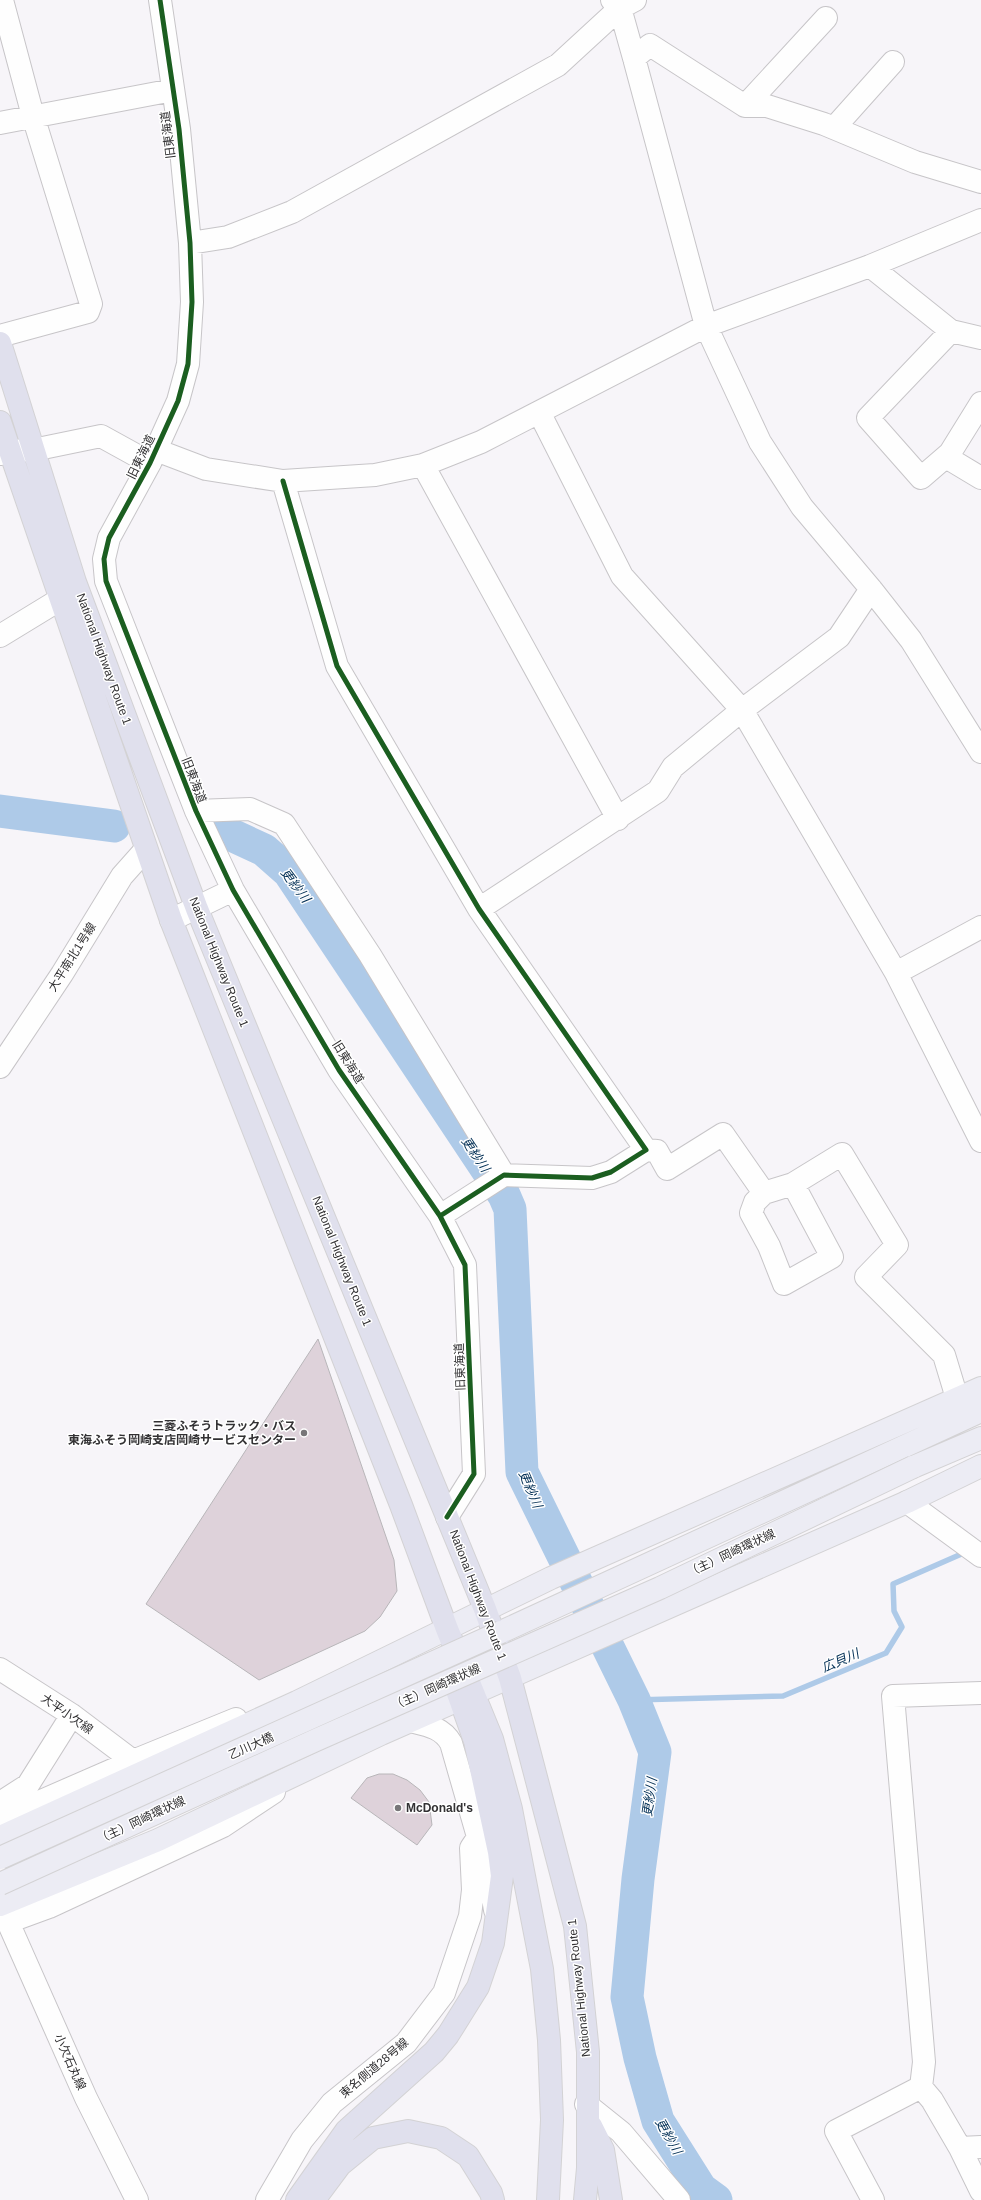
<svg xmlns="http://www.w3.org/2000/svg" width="981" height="2200" font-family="Helvetica,'Noto Sans JP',sans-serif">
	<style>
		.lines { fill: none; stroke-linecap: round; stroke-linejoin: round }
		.stream { stroke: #aecae8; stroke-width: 5.5 }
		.river { stroke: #aecae8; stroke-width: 33 }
		.building { fill: #ded2da; stroke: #b8b6b9 }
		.minor-casing { stroke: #c7c5c8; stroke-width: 24 }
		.major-casing { stroke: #d3d2d4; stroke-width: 24 }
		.highway-casing { stroke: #d3d2d4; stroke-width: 24 }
		.minor { stroke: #fefefe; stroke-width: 22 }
		.major { stroke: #ececf4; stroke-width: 22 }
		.highway { stroke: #e0e0ed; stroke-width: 22 }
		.major-bridge-casing { stroke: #d3d2d4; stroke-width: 24; stroke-linecap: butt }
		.major-bridge { stroke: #ececf4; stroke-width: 22 }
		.cycleway-casing { stroke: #fff; stroke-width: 8 }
		.cycleway { stroke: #1b5e20; stroke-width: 5 }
		.poi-dot { fill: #777678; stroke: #fff; stroke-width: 1.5 }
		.labels { text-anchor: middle; stroke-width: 3; stroke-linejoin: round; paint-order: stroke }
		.street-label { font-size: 12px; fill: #323133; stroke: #fff }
		.poi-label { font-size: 12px; font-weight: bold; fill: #323133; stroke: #fff; text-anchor: end }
		.water-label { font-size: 13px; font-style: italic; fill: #002e54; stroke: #fff }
	</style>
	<rect width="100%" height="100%" fill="#f7f5f9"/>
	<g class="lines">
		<path class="stream" d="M634,1700L783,1696L886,1653L902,1627L894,1611L893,1584L966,1552"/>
		<path class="river" d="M0,811L114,826
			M223,831L264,850L289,872L504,1195L510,1209L522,1472L634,1700L655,1752L638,1879L627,1997L640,2058L658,2121L701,2189L716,2200"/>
	</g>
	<path class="building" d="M318,1339L394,1560L397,1591L380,1617L365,1631L259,1680L146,1604Z
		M379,1774H393L407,1780L420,1790L429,1802L432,1825L417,1845L351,1798L367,1778Z"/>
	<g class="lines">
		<defs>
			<path id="minor" d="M160,0L179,129L190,243L192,302L188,364L178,401L150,463L109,538L104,559L106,581L196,811L233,890L339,1070L440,1216L465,1265L474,1474L447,1517
				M612,0L620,8L634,58L706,326L760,442L802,507L871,589L911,640L981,752
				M634,58L650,45L745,106H767L824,124L915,162L981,182
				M745,106L826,18
				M0,123L173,90
				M834,128L893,62
				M190,243L228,237L292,212L558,65L620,8L635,0
				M870,266L951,331L981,338
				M951,331L868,418L921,478L950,453L981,403
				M0,336L88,312L91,304L33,116L2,0
				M539,412L622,576L742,710L896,973L981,1141
				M156,450L206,469L283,481L375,475L423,465L481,442L706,326L870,266L981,220
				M0,454L9,451L33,450L101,436L150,463
				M946,457L981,478
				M423,465L618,819
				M283,481L337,666L479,909L646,1150L611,1172L592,1178L504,1175L440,1216
				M0,636L59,600
				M196,811L250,809L284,824L370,955L504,1175
				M479,909L658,791L673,767L742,710L839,637L871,589
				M171,920L233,890
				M896,973L981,927
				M0,1067L62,974L122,876L146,849
				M646,1150L657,1151L667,1169L723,1134L764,1193
				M793,1184L832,1257L784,1284L769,1246L751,1213L755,1202L764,1193L793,1184L842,1154L897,1245L866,1277L944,1355L957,1398
				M907,1502L981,1556
				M0,1669L72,1715L133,1761
				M981,1693L893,1696L924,2062L921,2087L932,2100L960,2148L981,2147
				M410,1721C426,1725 442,1727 451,1743L489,1875L495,1910
				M0,1803L28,1785L72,1715
				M0,1819L133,1761L236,1719
				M0,1912L8,1922L86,2098L137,2200
				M8,1922L49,1907L223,1826L274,1792
				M586,2104L621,2132L679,2200
				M960,2148L981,2191
				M267,2200L302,2140L332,2103L406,2043L444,1993L470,1916L473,1890L471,1848L479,1836
				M873,2200L836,2131L921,2087"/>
			<path id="major" d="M913,1467L981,1438
				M501,1632L981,1411
				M0,1837L297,1702L551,1578L981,1388
				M0,1905L158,1840L381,1734L907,1502L981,1466"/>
			<path id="highway" d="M0,343L75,582L197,909L485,1609L510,1678L575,1926L588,2052V2168L585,2200
				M0,422L171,920L401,1505L447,1629L492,1739L511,1809L542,1969L549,2040L552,2120L548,2200
				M591,2126L603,2150L611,2200
				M297,2200L346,2131L434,2052L448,2035L478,1987L493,1943L502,1876L499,1852L475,1741L448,1665
				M314,2200L340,2165L373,2138L408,2131L441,2138L468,2156L491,2193L493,2200"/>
		</defs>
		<use href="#minor" class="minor-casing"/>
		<use href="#major" class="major-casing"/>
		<use href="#highway" class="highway-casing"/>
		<use href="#minor" class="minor"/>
		<use href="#major" class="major"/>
		<use href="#highway" class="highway"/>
		<defs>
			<path id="major-bridge" d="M0,1858L501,1632
				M0,1884L316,1740L660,1588L913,1467"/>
		</defs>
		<use href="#major-bridge" class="major-bridge-casing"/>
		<use href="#major-bridge" class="major-bridge"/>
		<defs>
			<path id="cycleway" d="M160,0L179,129L190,243L192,302L188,364L178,401L150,463L109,538L104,559L106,581L196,811L233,890L339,1070L440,1216L465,1265L474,1474L447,1517
				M283,481L337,666L479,909L646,1150L611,1172L592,1178L504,1175L440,1216"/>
		</defs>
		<use href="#cycleway" class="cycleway-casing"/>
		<use href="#cycleway" class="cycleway"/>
	</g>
	<g class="poi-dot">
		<circle cx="304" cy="1433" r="4"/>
		<circle cx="398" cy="1808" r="4"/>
	</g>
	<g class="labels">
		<g class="street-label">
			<text transform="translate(168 135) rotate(-97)" y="4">旧東海道</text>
			<text transform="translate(141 457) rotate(-64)" y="4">旧東海道</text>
			<text transform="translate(104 659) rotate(70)" y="4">National Highway Route 1</text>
			<text transform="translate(194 780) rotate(69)" y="4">旧東海道</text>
			<text transform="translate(72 957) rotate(-58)" y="4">大平南北1号線</text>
			<text transform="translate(219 962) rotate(68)" y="4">National Highway Route 1</text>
			<text transform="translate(348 1062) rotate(58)" y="4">旧東海道</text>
			<text transform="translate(342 1261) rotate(68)" y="4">National Highway Route 1</text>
			<text transform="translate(460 1367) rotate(-92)" y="4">旧東海道</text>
			<text transform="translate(731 1553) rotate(-25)" y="4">（主）岡崎環状線</text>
			<text transform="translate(478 1595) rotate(69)" y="4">National Highway Route 1</text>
			<text transform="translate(436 1687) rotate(-24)" y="4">（主）岡崎環状線</text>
			<text transform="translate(67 1714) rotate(35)" y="4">大平小欠線</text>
			<text transform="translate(251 1746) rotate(-24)" y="4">乙川大橋</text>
			<text transform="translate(141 1820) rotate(-25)" y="4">（主）岡崎環状線</text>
			<text transform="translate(579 1988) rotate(-96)" y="4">National Highway Route 1</text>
			<text transform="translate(70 2062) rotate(66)" y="4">小欠石丸線</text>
			<text transform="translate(374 2068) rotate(-40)" y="4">東名側道28号線</text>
		</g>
		<g class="poi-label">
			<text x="296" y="1430">三菱ふそうトラック・バス<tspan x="296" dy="14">東海ふそう岡崎支店岡崎サービスセンター</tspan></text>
			<text x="406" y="1812" text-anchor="start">McDonald's</text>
		</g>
		<g class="water-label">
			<text transform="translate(296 885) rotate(53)" y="5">更紗川</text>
			<text transform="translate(476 1154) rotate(56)" y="5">更紗川</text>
			<text transform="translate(531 1489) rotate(67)" y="5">更紗川</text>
			<text transform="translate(840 1660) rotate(-23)" y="5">広貝川</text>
			<text transform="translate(649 1797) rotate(-82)" y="5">更紗川</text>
			<text transform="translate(669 2136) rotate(60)" y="5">更紗川</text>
		</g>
	</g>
</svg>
